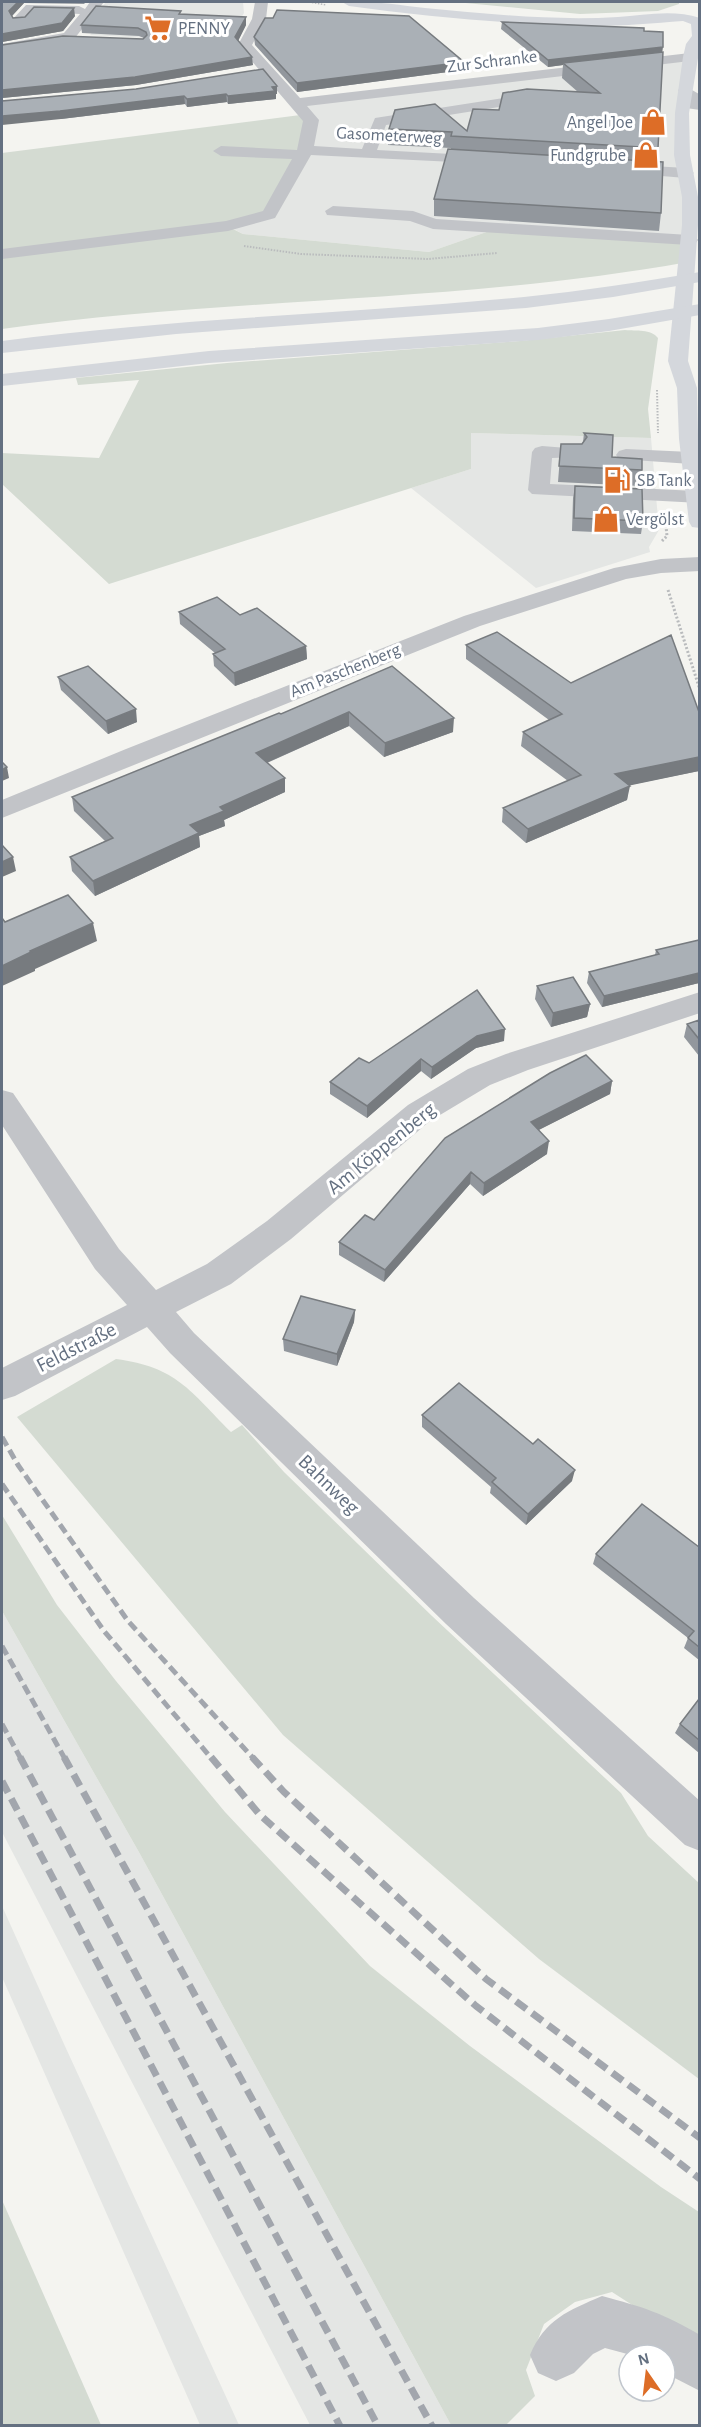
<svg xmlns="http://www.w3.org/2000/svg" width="701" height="2427" font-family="'Alegreya Sans',sans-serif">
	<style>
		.built { fill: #e4e6e4 }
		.green { fill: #d4dbd2 }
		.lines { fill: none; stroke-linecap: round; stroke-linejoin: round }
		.path-far2 { stroke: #b9bbbd; stroke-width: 1.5; stroke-dasharray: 1.5 1.5; stroke-linecap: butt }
		.path-far1 { stroke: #b9bbbd; stroke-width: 2; stroke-dasharray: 1.5 1.5; stroke-linecap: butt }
		.path { stroke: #b9bbbd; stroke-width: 3; stroke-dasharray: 2 2; stroke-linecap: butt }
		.minor { fill: #c2c4c8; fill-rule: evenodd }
		.major { fill: #d4d7dc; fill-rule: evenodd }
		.highway { fill: #d4d7dc; fill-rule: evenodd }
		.rail-far1 { stroke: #a2a6ad; stroke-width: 5; stroke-dasharray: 10 5; stroke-linecap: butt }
		.rail { stroke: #a2a6ad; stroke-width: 7; stroke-dasharray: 13 7; stroke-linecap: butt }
		.wall { fill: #92979d }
		.shaded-wall { fill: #777b7f }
		.building { fill: #aab0b6; stroke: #777b7f; stroke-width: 1.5 }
		.labels { text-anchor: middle; stroke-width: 6; stroke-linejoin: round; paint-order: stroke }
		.far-poi-label { font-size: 18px; fill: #647081; stroke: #fff; text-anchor: start }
		.far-street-label { font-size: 18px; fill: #647081; stroke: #fff }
		.street-label { font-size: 21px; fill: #647081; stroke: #fff }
	</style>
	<rect width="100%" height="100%" fill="#f4f4f0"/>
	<path class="built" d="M106,2H243L244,13L227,42L90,35L104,18L95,16Z
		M690,57L686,85L689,240L498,228L429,252L243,234L228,226L305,150L297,103Z
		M471,433L651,438L659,530L649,547L650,552L536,588L411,488L471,469Z
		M2,1611L140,1854L451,2425H310L2,1832Z
		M2,1906L64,2044L239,2425H200L2,1977Z"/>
	<path class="green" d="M455,2H679V4L658,11L580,14Z
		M308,114L311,120L269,214L229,227L243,234L429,252L498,228L689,240L688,262C461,303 230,297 2,329V153Z
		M625,330C636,331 651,329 658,338L648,409L651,438L471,433V469L109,584L2,484V453L99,458L139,380L78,385L76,378L227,363L520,341Z
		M116,1359C177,1367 190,1391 231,1432L242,1425L284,1472L432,1616L621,1793L648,1836L699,1883V2079L539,1959L283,1735L17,1417Z
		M2,1515L57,1605L116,1681L225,1812L370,1966L470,2046L661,2187L699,2212V2348L612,2292L575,2302L544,2324L526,2370L535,2396L506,2425H451L140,1854L2,1611Z
		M2,2200L101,2425H2Z"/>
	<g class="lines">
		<path class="path-far2" d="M309,2L326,5"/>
		<path class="path-far1" d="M244,246L301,254L428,259L497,253
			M657,390L658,433"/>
		<path class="path" d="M662,541L667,536L665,517
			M668,590L700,690"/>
		<path class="minor" d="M90,2H104L74,39L2,52V44L64,33L80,14L34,12L24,23H14L12,20L26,5L79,6L85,9Z
			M255,2H268L266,19L252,45L300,98L690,53L697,57L690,61L307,106L319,120L314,146L362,149L375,118L543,92L550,96L543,100L386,125L377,150L489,156L497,161L495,164L311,155L275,218L228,231L2,259V249L226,221L263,211L292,159L221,156L213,151L221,146L297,150L303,121L238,45L252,19Z
			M685,86L699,94L700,110L686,108L684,105V96L678,90Z
			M618,164L686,168L694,173L686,178L612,172L610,169L612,166Z
			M333,206L413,211L436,219L689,235L695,236L698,240L695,244L689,245L433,229L410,221L327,215L325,211Z
			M542,446L580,449L583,453L580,457L552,458L550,484L697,491H700V503L532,494L528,490L532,452L535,448Z
			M626,449L691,452L698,454L700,461L691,464L619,459L616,455L619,451Z
			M700,557V571L661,573L626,579L480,626L2,818V800L126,749L464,616L614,568L661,559Z
			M700,992V1013L528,1070L490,1085L430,1121L291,1239L231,1284L176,1312L194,1333L474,1598L700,1801V1851L685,1845L446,1624L170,1353L147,1327L15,1396L2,1400V1368L127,1305L95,1269L2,1125V1090L13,1093L119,1249L156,1290L207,1264L267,1221L408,1105L468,1069L506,1054Z
			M602,2296C643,2307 663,2313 700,2335V2391L665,2373V2355H631L605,2348L593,2354L574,2373L556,2381L538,2373L530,2355C545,2319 568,2311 602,2296Z"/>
		<path class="major" d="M342,2C370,0 397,5 425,8C488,14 554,21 618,17C644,15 674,9 700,18V46L689,113L690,155L698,197V225L688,361L697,388L700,528L692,527L689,522L679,439L677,388L668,361L682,225V197L674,155L675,113L683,57L686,44L692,36L691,24L683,21C654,23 624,26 596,26C513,25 431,17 349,6Z"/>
		<path class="highway" d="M700,272V282L613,297L526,308L176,334L2,353V341C175,318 350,314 524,297C583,291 641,282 700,272Z
			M700,304V315L609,331L538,340L209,363L2,386V374L209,351L538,328L609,319Z"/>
		<path class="rail-far1" d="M2,1437L18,1465L128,1621L254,1759
			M2,1484L104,1631L212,1759
			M2,1646L65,1759
			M2,1724L21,1759"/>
		<path class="rail" d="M20,1757L378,2426
			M64,1757L432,2426
			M211,1757L260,1815L476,2006L700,2179
			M252,1757L284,1792L486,1979L700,2138
			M2,1781L340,2426"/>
	</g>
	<path class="wall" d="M2,2H86L84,4L24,3L12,16L13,18L75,16L63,31L2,42V43Z
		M181,14L246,17V25L238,41L253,65L136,85L2,98V100V46L143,39L144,38L139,36L82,33L81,25Z
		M502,22L644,31L662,52L658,148L656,161L661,213L659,231L434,216V199L451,148L388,145L389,129L467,131L499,110L578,92L562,78L563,65L548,67L501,29Z
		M254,37L464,62L463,70L297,92L255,45Z
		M277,86V94H276V99L228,104L227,102L187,107L185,104L61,119L2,101Z
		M584,433L612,457L642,470L640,486L558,482L561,444H582L583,442Z
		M575,486L643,521L641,534L572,531L573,498Z
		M179,612L240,615L306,646L307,659L235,686L214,666L213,654L215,653L180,624Z
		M466,645L571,683L699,712V771L629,785L627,800L526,843L502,822L503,808L568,781L521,746L523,732L549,720L466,659Z
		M392,666L453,732L384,757L349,726L267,763L285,778V792L224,820L225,826L199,836L200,847L95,896L72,871L70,857L105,841L74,811L72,797L281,714Z
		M58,677L137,722L108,734L61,690Z
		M699,940V983L602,1007L587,983L589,972L655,955L656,950Z
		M537,986L590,1004L587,1017L551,1027L535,999Z
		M699,1020V1056L684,1037L687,1024Z
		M504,1041L476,1048L431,1079L421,1071L367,1118L330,1094V1082L369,1063Z
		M612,1081L610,1094L538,1130L547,1154L483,1196L470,1184L384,1282L339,1255V1242L374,1220Z
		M355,1310L354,1322L337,1366L284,1351L283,1339Z
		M422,1415L572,1481L526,1525L490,1493L491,1487L422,1427Z
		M699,1547V1660L684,1648L688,1638L593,1564L596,1554Z
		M699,1699V1753L675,1733L680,1724Z"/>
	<path class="shaded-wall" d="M18,2H24V3L10,18L9,11Z
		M74,8L75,16L63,31L2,42V43V34Z
		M246,17V25L236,45L235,37Z
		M663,47L662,54L563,63V65L548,67V60Z
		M252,57L253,65L136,85L2,98V100V90Z
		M464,62L463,70L297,92V83Z
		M277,86V94H276V99L228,104V96Z
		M226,94L227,102L187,107V99Z
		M184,96L185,104L61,119L2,125V116Z
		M306,646L307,659L235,686L234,673Z
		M136,709L137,722L108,734L106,721Z
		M349,712V726L257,767L256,753Z
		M454,718L453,732L384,757L385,743Z
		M699,757V771L613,789L615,774Z
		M7,767L9,778L2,781V770Z
		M285,778V792L224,820L225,826L199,836L200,847L95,896L93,881L220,807Z
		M630,786L627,800L526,843L528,829Z
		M13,857L16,871L2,877V862Z
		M93,923L97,941L35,969V971L2,986V966L30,951Z
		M699,973V983L602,1007L604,996Z
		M590,1004L587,1017L551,1027L553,1013Z
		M505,1029L504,1041L476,1048L431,1079L432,1067L477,1036Z
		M421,1059V1071L367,1118V1106Z
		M612,1081L610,1094L529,1135L531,1122Z
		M549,1141L547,1154L483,1196L484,1183Z
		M471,1172L470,1184L384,1282L385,1270Z
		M355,1310L354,1322L337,1366V1354Z
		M575,1470L572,1481L526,1525L528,1514Z"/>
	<path class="building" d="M2,2H18L9,11L13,18L25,17L34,7L74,8L62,23L2,34Z
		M96,6L181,11L179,14L246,17L235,37L252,57L135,77L2,90V45L63,36L143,39L147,35L146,32L138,28L81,25Z
		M277,10L409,16L464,62L297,83L254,37L265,18H273Z
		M502,22L644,28V31L663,32V47L548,60Z
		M663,52L658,148L451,136L452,132L389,129L395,110L435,104L467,131L473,109L499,110L503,93L527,89L600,93L563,63Z
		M263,69L277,86L272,87L275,91L228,96L226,94L187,99L184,96L60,111L2,116V101L136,89Z
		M448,149L663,162L661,213L434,199Z
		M584,433L613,435L612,457L642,459V470L559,466L561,444H582L587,437Z
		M575,486L642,489L643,521L574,518Z
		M217,597L240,615L257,608L306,646L234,673L213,654L225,649L179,612Z
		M497,632L571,683L671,635L699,712V757L615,774L630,786L528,829L503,808L581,775L523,732L562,714L466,645Z
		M88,666L136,709L106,721L58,677Z
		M392,666L454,718L385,743L349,712L256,753L285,778L220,807L224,811L190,825L199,833L93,881L70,857L113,838L72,797L279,713L281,714Z
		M2,762L7,767L2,770Z
		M2,845L13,857L2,862Z
		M68,895L93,923L30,951L31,952L2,966V918L5,922Z
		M699,940V973L604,996L589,972L659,954L656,950Z
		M573,977L590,1004L553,1013L537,986Z
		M477,990L505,1029L477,1036L432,1067L421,1059L367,1106L330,1082L359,1058L369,1063Z
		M699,1020V1039L687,1024Z
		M586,1055L612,1081L531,1122L549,1141L484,1183L471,1172L385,1270L339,1242L365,1215L374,1220L445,1138L550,1073Z
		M301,1296L355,1310L337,1354L283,1339Z
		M459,1383L533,1444L538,1439L575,1470L528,1514L492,1482L496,1478L422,1415Z
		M642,1504L699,1547V1647L688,1638L694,1631L596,1554Z
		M699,1699V1740L680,1724Z"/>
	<defs>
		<symbol id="supermarket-bare" viewBox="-9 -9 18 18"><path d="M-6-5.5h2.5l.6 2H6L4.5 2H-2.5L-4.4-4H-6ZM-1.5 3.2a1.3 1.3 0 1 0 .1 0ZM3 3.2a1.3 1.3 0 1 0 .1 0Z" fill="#dd6d27" stroke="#fff" stroke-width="2.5" paint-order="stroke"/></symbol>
		<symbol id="shop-bare" viewBox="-9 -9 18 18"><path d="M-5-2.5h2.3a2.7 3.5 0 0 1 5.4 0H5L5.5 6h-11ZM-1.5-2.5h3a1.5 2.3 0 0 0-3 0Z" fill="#dd6d27" stroke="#fff" stroke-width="2.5" paint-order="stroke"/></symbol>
		<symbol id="fuel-bare" viewBox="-9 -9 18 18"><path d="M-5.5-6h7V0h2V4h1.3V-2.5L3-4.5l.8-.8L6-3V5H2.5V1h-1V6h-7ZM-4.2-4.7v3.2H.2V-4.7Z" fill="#dd6d27" stroke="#fff" stroke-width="2.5" paint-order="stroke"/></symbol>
	</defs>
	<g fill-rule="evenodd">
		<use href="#supermarket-bare" x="139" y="9" width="38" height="38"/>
		<use href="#shop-bare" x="634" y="103" width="38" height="38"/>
		<use href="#shop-bare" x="627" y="136" width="38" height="38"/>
		<use href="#fuel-bare" x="598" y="461" width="38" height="38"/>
		<use href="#shop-bare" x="587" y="500" width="38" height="38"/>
	</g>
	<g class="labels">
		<g class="far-poi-label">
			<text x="178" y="34">PENNY</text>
			<text x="633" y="128" text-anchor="end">Angel Joe</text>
			<text x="626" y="161" text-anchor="end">Fundgrube</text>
			<text x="637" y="486">SB Tank</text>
			<text x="626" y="525">Vergölst</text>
		</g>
		<g class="far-street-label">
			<text transform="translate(492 61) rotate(-7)" y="6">Zur Schranke</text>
			<text transform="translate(389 135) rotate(3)" y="6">Gasometerweg</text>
			<text transform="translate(345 670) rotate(-22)" y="6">Am Paschenberg</text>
		</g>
		<g class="street-label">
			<text transform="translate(381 1148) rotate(-39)" y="7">Am Köppenberg</text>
			<text transform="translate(76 1347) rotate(-27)" y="7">Feldstraße</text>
			<text transform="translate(329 1484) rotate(44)" y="7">Bahnweg</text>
		</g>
	</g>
	<rect width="701" height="2427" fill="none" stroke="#647081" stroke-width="6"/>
	<g transform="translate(647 2373) rotate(346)"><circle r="28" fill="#ffffff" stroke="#c1c6cd" stroke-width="1.5"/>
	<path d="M0-4.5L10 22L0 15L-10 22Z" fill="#dd6d27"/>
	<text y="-9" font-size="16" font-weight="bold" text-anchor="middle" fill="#647081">N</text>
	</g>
</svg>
